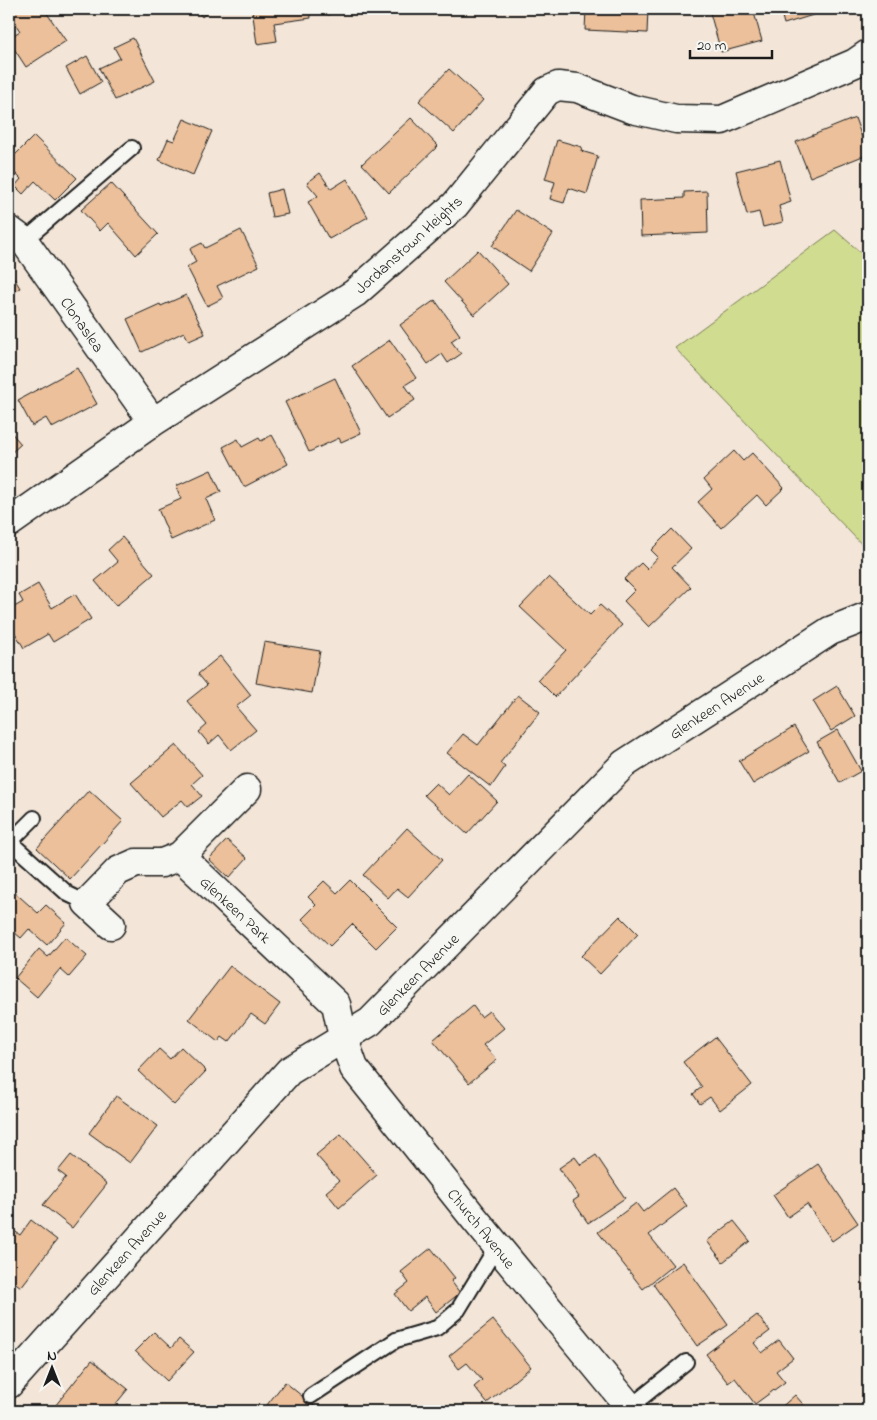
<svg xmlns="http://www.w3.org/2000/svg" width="877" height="1420" font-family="'Indie Flower',sans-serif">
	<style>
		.green { fill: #d0dc8f; stroke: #767c56 }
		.building { fill: #ebc09b; stroke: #1c1c1c }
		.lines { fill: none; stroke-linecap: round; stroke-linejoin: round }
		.service-casing { stroke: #1c1c1c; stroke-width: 18 }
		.minor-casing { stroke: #1c1c1c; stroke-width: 31 }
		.service { stroke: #f6f6f2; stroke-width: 14 }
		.minor { stroke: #f6f6f2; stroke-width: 28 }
		.labels { text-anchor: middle; stroke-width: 4.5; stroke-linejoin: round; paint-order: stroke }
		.street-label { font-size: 16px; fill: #1c1c1c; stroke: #f6f6f2 }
	</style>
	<rect width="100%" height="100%" fill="#f3e6d8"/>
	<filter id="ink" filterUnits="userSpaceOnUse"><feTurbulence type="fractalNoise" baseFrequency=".02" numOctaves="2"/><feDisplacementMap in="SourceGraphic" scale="10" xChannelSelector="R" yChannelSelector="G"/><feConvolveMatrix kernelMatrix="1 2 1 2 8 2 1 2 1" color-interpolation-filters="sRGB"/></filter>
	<g filter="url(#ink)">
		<path class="green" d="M835,230L868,259V551L675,348Z"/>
		<path class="building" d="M9,9H44L66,41L26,67L9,41V38L20,31L10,16L12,14Z
			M196,9H211L202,17Z
			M252,9H309L311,18L274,23L277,41L257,44Z
			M326,9H344L328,15Z
			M586,9H648L647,33L585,30Z
			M709,9H753L762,41L721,52Z
			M780,9H825L826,11L784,24Z
			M133,38L155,81L115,100L99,68L120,58L114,47Z
			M87,56L101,82L80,94L66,68Z
			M449,69L483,100L454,133L419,101Z
			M411,118L438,146L389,193L362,164Z
			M855,118L868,154L810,177L796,142Z
			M184,119L212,131L193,175L159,160L168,139L174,141Z
			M34,136L77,178L55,200L35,181L23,194L15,186L21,179L9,167V161Z
			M557,140L582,147L581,151L598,156L587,194L569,188L564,203L550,199L555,182L545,179Z
			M780,160L791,202L779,206L783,222L763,227L759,212L747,215L736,171Z
			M320,173L331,189L347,179L368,217L329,239L308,202L318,196L307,183Z
			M111,183L158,234L136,255L108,223L100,231L81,210Z
			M282,189L288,214L272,217L267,193Z
			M707,191L708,233L641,236L640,200L684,198V192Z
			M516,210L553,234L529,271L492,246Z
			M241,230L259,266L217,286L223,298L207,306L187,267L196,262L190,249L202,243L205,248Z
			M478,250L508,284L474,315L444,282Z
			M9,270L20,288L9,294Z
			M186,295L205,334L189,341L184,332L142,352L127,319L160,304L161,306Z
			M435,300L460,335L451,341L461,354L448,363L442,354L428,364L400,325Z
			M390,340L416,378L405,385L415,400L387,418L352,366Z
			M77,368L97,404L52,428L46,418L32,426L18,400Z
			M335,378L361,433L341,442L339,438L309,452L285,402Z
			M9,430L21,444L9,455Z
			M272,435L288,464L244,487L223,447L238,439L242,447L259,438L261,441Z
			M734,451L743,461L752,453L784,488L766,505L757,495L721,528L698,502L712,489L704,479Z
			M211,470L221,492L206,499L215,520L171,540L158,509L181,499L176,486Z
			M672,529L691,549L672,567L691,587L649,627L624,601L635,590L624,579L641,563L647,569L658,557L651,550Z
			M122,537L154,574L116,606L95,581L118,562L108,550Z
			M549,577L590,615L600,605L622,625L555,697L538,680L566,650L520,607Z
			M38,584L52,608L75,594L91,619L53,642L48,634L24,648L9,623V610L23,602L19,595Z
			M264,642L320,651L312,693L256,683Z
			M220,656L251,695L236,707L256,730L231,750L219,735L209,744L199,732L207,725L187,701L207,685L198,674Z
			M837,686L855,716L831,731L813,701Z
			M518,695L540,712L500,763L505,767L491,787L447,753L463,734L478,745Z
			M794,727L809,751L753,784L739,761Z
			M838,730L861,771L840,783L817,742Z
			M176,745L202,775L192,784L202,796L188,807L182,800L161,817L131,783Z
			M468,774L497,801L467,834L424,795L436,783L449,795Z
			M89,790L123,821L70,879L37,848Z
			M407,828L442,860L408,897L397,888L388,898L363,875Z
			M227,840L247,858L229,878L209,859Z
			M350,880L397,927L376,948L352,924L330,946L302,919L316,905L308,897L324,881L337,893Z
			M12,890L38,913L46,905L66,923L47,945L29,929L21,938L9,928V894Z
			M620,916L638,934L600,974L581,956Z
			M65,937L87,956L69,977L60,969L37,997L15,978L39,949L48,957Z
			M230,966L280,1004L265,1024L251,1014L229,1042L222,1037L218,1042L189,1019Z
			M473,1006L481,1017L489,1011L504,1028L483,1045L497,1060L469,1083L433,1040Z
			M715,1037L752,1085L720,1110L710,1097L700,1104L693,1094L702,1087L683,1062Z
			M181,1047L206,1071L174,1105L138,1071L159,1049L170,1059Z
			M116,1096L158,1126L130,1163L89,1133Z
			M341,1134L377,1175L339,1208L326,1192L339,1181L316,1155Z
			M71,1155L107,1184L72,1228L43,1205L66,1177L58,1171Z
			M596,1155L625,1198L588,1223L573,1201L579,1197L559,1168L575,1157L581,1165Z
			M818,1164L858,1223L832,1241L807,1204L788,1217L773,1195Z
			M673,1188L687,1206L649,1235L673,1265L643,1289L598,1232L636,1203L643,1212Z
			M31,1220L57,1240L21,1287L9,1278V1227L20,1235Z
			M734,1221L750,1241L723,1262L707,1241Z
			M431,1248L455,1278L451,1281L460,1293L436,1312L425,1297L408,1311L395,1294L409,1283L401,1272Z
			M683,1262L728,1325L697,1346L653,1284Z
			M757,1315L770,1331L754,1343L762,1353L779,1340L793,1358L776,1371L785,1382L755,1404L735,1378L728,1383L706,1354Z
			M493,1320L531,1367L487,1403L474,1387L482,1380L467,1363L459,1369L449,1356Z
			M154,1332L171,1348L179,1339L194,1352L167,1381L135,1351Z
			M92,1360L128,1389L110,1411H51Z
			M285,1382L320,1411L263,1410Z
			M795,1395L809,1411H777Z
			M523,1405L528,1411H515Z"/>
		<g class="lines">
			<defs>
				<path id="service" d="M24,241L132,148
					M34,818L10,842L68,894L87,903
					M311,1396L396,1340L437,1328L458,1310L497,1246
					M630,1407L686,1362"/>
				<path id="minor" d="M9,230L24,241L153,422
					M9,523L153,422L355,293L455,205L547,91L558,86L577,88L632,109L676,119L722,120L855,63L868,54
					M247,789L180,856L336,1004L343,1037L354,1068L473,1217L633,1411
					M111,925L87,903L118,871L136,863H162L180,856
					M9,1384L289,1071L370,1022L624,764L830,631L868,616"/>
			</defs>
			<use href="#service" class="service-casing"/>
			<use href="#minor" class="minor-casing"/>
			<use href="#service" class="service"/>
			<use href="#minor" class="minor"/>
		</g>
	</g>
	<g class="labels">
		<g class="street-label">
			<text transform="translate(408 244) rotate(-42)" y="6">Jordanstown Heights</text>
			<text transform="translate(83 324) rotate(55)" y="6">Clonaslea</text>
			<text transform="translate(716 705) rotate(-33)" y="6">Glenkeen Avenue</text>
			<text transform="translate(236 909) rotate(43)" y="6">Glenkeen Park</text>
			<text transform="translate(417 974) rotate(-45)" y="6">Glenkeen Avenue</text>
			<text transform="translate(482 1228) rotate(51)" y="6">Church Avenue</text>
			<text transform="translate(126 1252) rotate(-48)" y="6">Glenkeen Avenue</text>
		</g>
	</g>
	<rect width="877" height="1420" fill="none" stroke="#f6f6f2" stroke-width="30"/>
	<rect x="15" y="15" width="847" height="1390" fill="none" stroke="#1c1c1c" stroke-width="2" filter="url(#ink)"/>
	<g transform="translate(52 1368)" stroke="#f6f6f2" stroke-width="4" paint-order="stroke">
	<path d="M0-4L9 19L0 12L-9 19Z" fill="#1c1c1c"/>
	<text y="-8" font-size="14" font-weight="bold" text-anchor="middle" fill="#1c1c1c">N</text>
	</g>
	<path d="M690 50v8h82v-8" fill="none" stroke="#1c1c1c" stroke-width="2.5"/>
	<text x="697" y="50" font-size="15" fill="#1c1c1c" stroke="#f6f6f2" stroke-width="4" paint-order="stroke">20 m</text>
</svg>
